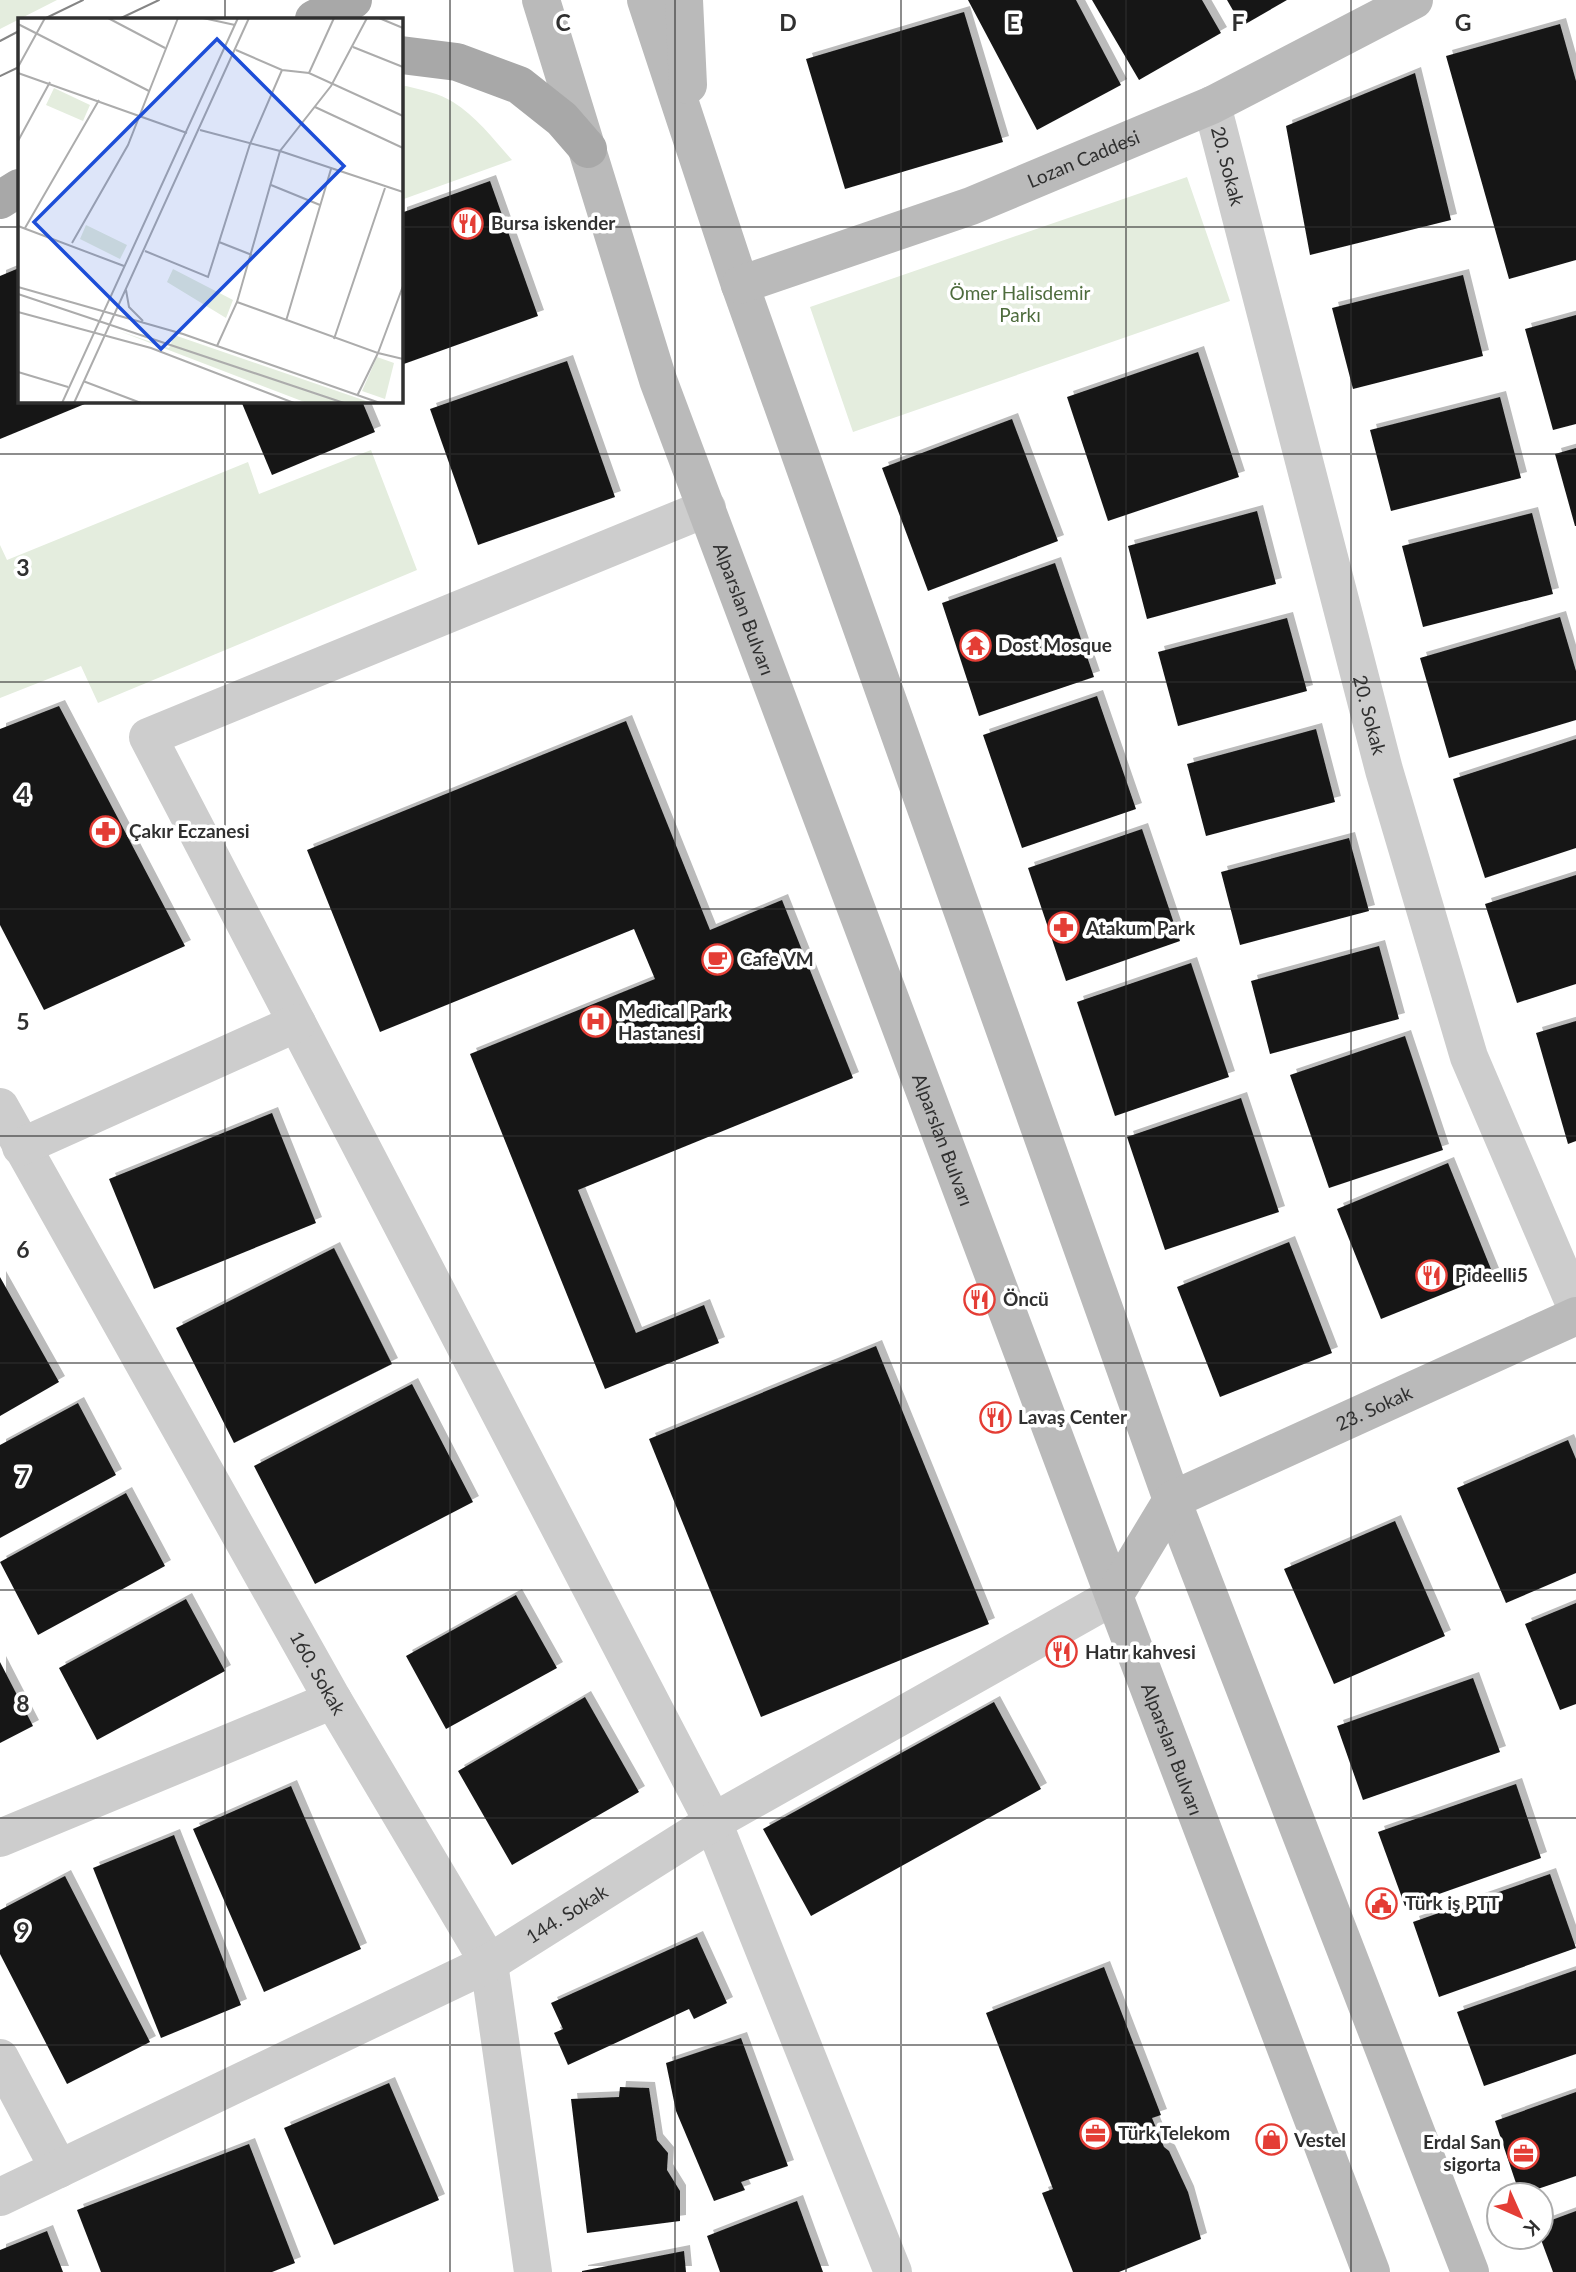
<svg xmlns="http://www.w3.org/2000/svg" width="1576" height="2272" font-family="Lato,sans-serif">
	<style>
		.green { fill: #e4edde }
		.building { fill: #171717; filter: url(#shadow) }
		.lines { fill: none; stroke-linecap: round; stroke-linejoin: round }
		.street { stroke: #cdcdcd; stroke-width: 38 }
		.secondary { stroke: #bababa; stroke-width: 38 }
		.primary { stroke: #a8a8a8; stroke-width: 38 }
		.tram { stroke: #858585; stroke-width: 2 }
		.grid { fill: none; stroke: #303030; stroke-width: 2; stroke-opacity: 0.55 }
		.labels { text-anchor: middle; stroke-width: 7; stroke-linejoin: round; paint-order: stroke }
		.street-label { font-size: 19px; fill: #303030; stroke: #fff }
		.poi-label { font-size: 19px; font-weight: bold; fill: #303030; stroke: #fff; text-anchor: start }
		.park-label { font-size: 19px; fill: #4e6c3d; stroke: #fff }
		.inset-road { fill: none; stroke: #acacac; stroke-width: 2 }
		.view { fill: #1d4ed8; fill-opacity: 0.15; stroke: #1d4ed8; stroke-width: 3.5 }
		.inset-edge { fill: none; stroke: #303030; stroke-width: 3.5 }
		.grid-label { font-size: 23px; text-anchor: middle; font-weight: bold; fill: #303030; stroke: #fff; stroke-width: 7; stroke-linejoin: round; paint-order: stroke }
	</style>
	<defs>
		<filter id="shadow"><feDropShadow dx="6" dy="-6" stdDeviation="0" flood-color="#0004"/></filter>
	</defs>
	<rect width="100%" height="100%" fill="#fff"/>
	<path class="green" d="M0,0H57L0,29Z
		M406,86C422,90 439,93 453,102C476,116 494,140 512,160L401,200V87Z
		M1187,177L1230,301L853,432L810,307Z
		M371,450L417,570L98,703L81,666L0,698V545L7,560L248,462L259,494Z"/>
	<path class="building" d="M968,0H1076L1121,85L1037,130Z
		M1092,0H1202L1221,33L1139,80Z
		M1227,0H1287L1242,26Z
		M964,12L1003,142L845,189L806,59Z
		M1560,24L1576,81V260L1509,279L1446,56Z
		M1415,73L1451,220L1310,255L1286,126Z
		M490,181L538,316L401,365V213Z
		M19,268V401H92L0,439V276Z
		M1463,275L1483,356L1353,389L1332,308Z
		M1576,315V424L1553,430L1525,329Z
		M1198,352L1239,477L1108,521L1067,397Z
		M567,361L615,497L478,545L430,409Z
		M1500,397L1521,478L1391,511L1370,430Z
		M241,401H362L375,432L272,475Z
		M1012,419L1058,541L928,591L882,468Z
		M1576,448V526H1575L1555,454Z
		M1257,511L1276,584L1147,619L1128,546Z
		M1532,513L1553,594L1423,627L1402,546Z
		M1055,563L1094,677L979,716L942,603Z
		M1560,617L1576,671V720L1449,758L1420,658Z
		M1287,618L1307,691L1178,726L1158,652Z
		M1097,696L1136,809L1022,848L983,735Z
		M59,706L185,946L44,1010L0,925V729Z
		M626,721L710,930L782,900L853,1078L578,1190L636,1333L704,1305L719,1343L605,1389L470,1054L655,979L634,929L380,1032L307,850Z
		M1316,729L1335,802L1206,836L1187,764Z
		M1576,739V848L1485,878L1453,779Z
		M1142,829L1180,941L1066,981L1028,868Z
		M1349,838L1369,911L1240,945L1221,872Z
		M1576,875V984L1517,1003L1485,904Z
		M1379,946L1399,1019L1270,1054L1251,981Z
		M1191,963L1229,1077L1115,1116L1077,1002Z
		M1576,1021V1141L1568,1144L1536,1033Z
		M1405,1036L1443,1150L1329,1188L1290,1075Z
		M1241,1098L1279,1212L1165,1250L1127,1137Z
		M272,1113L316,1223L154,1289L109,1179Z
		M1448,1163L1493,1274L1381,1319L1337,1209Z
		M1289,1242L1332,1353L1220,1397L1177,1287Z
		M334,1248L392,1364L234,1443L176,1328Z
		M0,1277L59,1382L0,1416Z
		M876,1346L989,1624L761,1717L649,1439Z
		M412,1384L473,1502L315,1584L254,1466Z
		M78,1403L116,1475L0,1538V1445Z
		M1568,1440L1576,1459V1573L1506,1603L1457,1488Z
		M126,1493L165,1566L38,1635L0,1562Z
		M1395,1521L1445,1636L1334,1684L1284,1569Z
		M516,1595L557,1668L446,1729L406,1656Z
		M186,1599L225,1671L97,1740L59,1668Z
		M1576,1603V1704L1560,1710L1525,1624Z
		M0,1662L33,1726L0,1743Z
		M1473,1678L1500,1752L1363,1800L1337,1726Z
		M585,1697L639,1792L512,1865L458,1771Z
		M994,1702L1041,1789L811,1916L763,1829Z
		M1516,1784L1541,1858L1405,1906L1378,1832Z
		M291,1786L361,1949L264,1992L193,1829Z
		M174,1835L241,2005L161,2038L93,1868Z
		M1550,1874L1576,1948L1439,1997L1413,1922Z
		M65,1876L150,2042L67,2084L0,1954V1910Z
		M697,1937L727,2003L694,2019L689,2009L568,2065L554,2033L563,2029L551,2003Z
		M1104,1967L1161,2115L1152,2118L1164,2147L1169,2151L1188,2192L1201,2239L1119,2272H1073L1042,2193L1053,2189L986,2013Z
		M1576,1970V2054L1484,2086L1457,2012Z
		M741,2038L788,2166L741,2182L745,2190L714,2201L676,2111L666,2063Z
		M389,2083L439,2200L334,2245L284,2128Z
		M620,2087L649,2088L657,2140L668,2153L667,2170L680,2191V2221L587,2233L571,2099L619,2097Z
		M1576,2092V2176L1520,2195L1495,2121Z
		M249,2144L295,2263L272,2272H101L77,2210Z
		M797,2201L823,2272H720L707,2236Z
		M1576,2211V2272H1553L1540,2237L1541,2224Z
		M47,2231L63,2272H0V2250Z
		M684,2251L686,2272H582V2271Z"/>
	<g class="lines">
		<g class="street">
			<path id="s1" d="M1212,105L1384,770L1469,1057L1576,1307"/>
			<path d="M707,508L148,737L713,1822L893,2272"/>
			<path id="s2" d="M0,1107L333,1700L489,1963L533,2272"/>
			<path d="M21,1147L297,1023"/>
			<path d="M0,1838L333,1700"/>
			<path d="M0,2058L59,2169"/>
			<path id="s3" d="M0,2197L489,1963L713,1822L1114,1596"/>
		</g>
		<g class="secondary">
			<path id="s4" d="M541,0L658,380L1114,1596L1371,2272"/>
			<path d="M646,0L740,285L1172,1500L1470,2272"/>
			<path d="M684,0L688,85"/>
			<path id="s5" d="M740,285L971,206L1212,105L1414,0"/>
			<path id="s6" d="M1114,1596L1172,1500L1576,1316"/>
		</g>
		<path class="primary" d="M314,19L353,0
			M401,55L457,62L519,85L562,119L588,149
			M0,200L19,188"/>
		<path class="tram" d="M44,19L83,0
			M119,19L159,0
			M0,41L19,31
			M0,76L19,67"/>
	</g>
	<path class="grid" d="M225,0V19M450,0V2272M675,0V2272M901,0V2272M1126,0V2272M1351,0V2272M0,227H19M401,227H1576M225,401V2272M0,454H1576M0,682H1576M0,909H1576M0,1136H1576M0,1363H1576M0,1590H1576M0,1818H1576M0,2045H1576"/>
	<defs>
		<symbol id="restaurant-ring" viewBox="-11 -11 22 22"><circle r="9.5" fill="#fff" stroke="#e43d35" stroke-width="1.5"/><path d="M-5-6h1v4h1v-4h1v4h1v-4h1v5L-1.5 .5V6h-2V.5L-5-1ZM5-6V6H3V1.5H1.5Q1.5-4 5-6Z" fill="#e43d35"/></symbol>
		<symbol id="temple-ring" viewBox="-11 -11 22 22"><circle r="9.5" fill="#fff" stroke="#e43d35" stroke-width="1.5"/><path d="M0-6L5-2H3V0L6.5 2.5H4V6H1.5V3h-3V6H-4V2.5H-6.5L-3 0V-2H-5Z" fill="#e43d35"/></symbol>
		<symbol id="pharmacy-ring" viewBox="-11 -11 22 22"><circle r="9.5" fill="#fff" stroke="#e43d35" stroke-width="1.5"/><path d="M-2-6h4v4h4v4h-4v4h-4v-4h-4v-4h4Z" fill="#e43d35"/></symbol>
		<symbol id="cafe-ring" viewBox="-11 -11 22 22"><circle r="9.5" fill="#fff" stroke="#e43d35" stroke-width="1.5"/><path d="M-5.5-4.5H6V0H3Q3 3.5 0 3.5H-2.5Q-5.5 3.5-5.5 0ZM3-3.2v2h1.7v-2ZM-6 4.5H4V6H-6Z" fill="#e43d35"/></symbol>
		<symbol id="hospital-ring" viewBox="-11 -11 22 22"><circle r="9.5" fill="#fff" stroke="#e43d35" stroke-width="1.5"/><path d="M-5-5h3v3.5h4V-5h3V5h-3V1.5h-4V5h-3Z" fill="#e43d35"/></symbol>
		<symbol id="civic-ring" viewBox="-11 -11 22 22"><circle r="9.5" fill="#fff" stroke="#e43d35" stroke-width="1.5"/><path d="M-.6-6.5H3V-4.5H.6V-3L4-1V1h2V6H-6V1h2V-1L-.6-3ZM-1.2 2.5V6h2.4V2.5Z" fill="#e43d35"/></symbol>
		<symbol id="office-ring" viewBox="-11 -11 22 22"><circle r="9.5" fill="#fff" stroke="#e43d35" stroke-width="1.5"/><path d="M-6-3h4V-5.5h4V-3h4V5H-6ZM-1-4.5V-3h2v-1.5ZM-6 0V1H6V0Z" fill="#e43d35"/></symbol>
		<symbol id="shop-ring" viewBox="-11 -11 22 22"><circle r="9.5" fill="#fff" stroke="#e43d35" stroke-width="1.5"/><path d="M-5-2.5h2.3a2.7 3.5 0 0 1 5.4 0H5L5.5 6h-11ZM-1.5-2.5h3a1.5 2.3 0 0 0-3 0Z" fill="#e43d35"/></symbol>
	</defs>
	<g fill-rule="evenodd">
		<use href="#restaurant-ring" x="450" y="206" width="35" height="35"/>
		<use href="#temple-ring" x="958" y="628" width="35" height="35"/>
		<use href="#pharmacy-ring" x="88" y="814" width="35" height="35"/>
		<use href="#pharmacy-ring" x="1046" y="910" width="35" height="35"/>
		<use href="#cafe-ring" x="700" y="942" width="35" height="35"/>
		<use href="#hospital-ring" x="578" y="1004" width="35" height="35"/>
		<use href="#restaurant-ring" x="1414" y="1258" width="35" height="35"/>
		<use href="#restaurant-ring" x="962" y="1282" width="35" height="35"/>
		<use href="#restaurant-ring" x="978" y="1400" width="35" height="35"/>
		<use href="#restaurant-ring" x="1044" y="1634" width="35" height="35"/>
		<use href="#civic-ring" x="1364" y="1886" width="35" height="35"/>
		<use href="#office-ring" x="1078" y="2116" width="35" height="35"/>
		<use href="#shop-ring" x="1254" y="2122" width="35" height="35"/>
		<use href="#office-ring" x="1506" y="2136" width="35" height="35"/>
	</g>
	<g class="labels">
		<g class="street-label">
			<text dy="7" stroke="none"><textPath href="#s5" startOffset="366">Lozan Caddesi</textPath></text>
			<text dy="7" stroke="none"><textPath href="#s1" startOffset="63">20. Sokak</textPath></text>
			<text dy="7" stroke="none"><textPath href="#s4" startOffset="642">Alparslan Bulvarı</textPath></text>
			<text dy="7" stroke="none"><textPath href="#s1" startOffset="630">20. Sokak</textPath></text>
			<text dy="7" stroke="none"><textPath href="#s4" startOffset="1209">Alparslan Bulvarı</textPath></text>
			<text dy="7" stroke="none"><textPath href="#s6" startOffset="334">23. Sokak</textPath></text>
			<text dy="7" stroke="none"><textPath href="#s2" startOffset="649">160. Sokak</textPath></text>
			<text dy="7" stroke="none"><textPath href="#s4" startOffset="1860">Alparslan Bulvarı</textPath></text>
			<text dy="7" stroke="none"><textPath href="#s3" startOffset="634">144. Sokak</textPath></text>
		</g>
		<g class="poi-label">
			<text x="491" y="230">Bursa iskender</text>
			<text x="998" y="652">Dost Mosque</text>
			<text x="129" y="838">Çakır Eczanesi</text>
			<text x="1086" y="935">Atakum Park</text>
			<text x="740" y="966">Cafe VM</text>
			<text x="618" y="1018">Medical Park<tspan x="618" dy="22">Hastanesi</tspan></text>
			<text x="1455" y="1282">Pideelli5</text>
			<text x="1003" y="1306">Öncü</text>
			<text x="1018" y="1424">Lavaş Center</text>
			<text x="1085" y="1659">Hatır kahvesi</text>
			<text x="1405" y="1910">Türk iş PTT</text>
			<text x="1118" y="2140">Türk Telekom</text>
			<text x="1294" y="2147">Vestel</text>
			<text x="1501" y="2149" text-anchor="end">Erdal San<tspan x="1501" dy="22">sigorta</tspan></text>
		</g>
		<g class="park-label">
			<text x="1020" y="300">Ömer Halisdemir<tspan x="1020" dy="22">Parkı</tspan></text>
		</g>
	</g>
	<g transform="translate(18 18)">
		<rect width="385" height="385" fill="#fff"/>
		<path d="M36,70L72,87L65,103L28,87ZM68,207L109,227L102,241L62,221ZM155,251L215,282L208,300L149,264ZM101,313L151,330L154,323L150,321L159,318L354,385H289ZM359,339L376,345L367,381L344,373Z" fill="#e4edde"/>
		<path class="inset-road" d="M90,0L147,30M185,0L217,7M361,0L385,10M0,6L131,73M335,29L385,49M218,32L264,52L291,55L385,98M0,49L27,0M0,55L169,115M291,55L316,0M297,89L385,130M182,112L262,133L385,174M0,123L32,64M253,167L302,187M0,208L106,248M7,210L81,82M201,224L234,237M54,225L110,127L160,0M127,233L190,259L232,126L264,52M385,268L360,335L385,341M0,269L165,316L362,385M108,272L111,289L125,303M0,276L326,385M219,284L360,335L339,378M0,294L133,330L276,385M268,303L313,151M316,321L367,170M199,328L219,284L262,133L313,68L349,0M0,354L50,369M65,363L123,385M44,385L220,0M56,385L231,0"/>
		<path class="view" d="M199,21L326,148L143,331L16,204Z"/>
		<rect width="385" height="385" class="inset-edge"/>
	</g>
	<g class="grid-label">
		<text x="563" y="31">C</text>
		<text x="788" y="31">D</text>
		<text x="1013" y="31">E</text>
		<text x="1238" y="31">F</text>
		<text x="1463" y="31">G</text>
		<text x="23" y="576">3</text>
		<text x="23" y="803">4</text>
		<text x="23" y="1030">5</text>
		<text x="23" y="1258">6</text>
		<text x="23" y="1485">7</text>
		<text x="23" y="1712">8</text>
		<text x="23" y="1939">9</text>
	</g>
	<g transform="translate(1520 2216) rotate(135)"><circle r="33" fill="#ffffff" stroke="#acacac" stroke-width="2"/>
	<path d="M0-5L12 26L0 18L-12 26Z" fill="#e43d35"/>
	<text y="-10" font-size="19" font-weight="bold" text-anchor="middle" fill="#303030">K</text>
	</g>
</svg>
